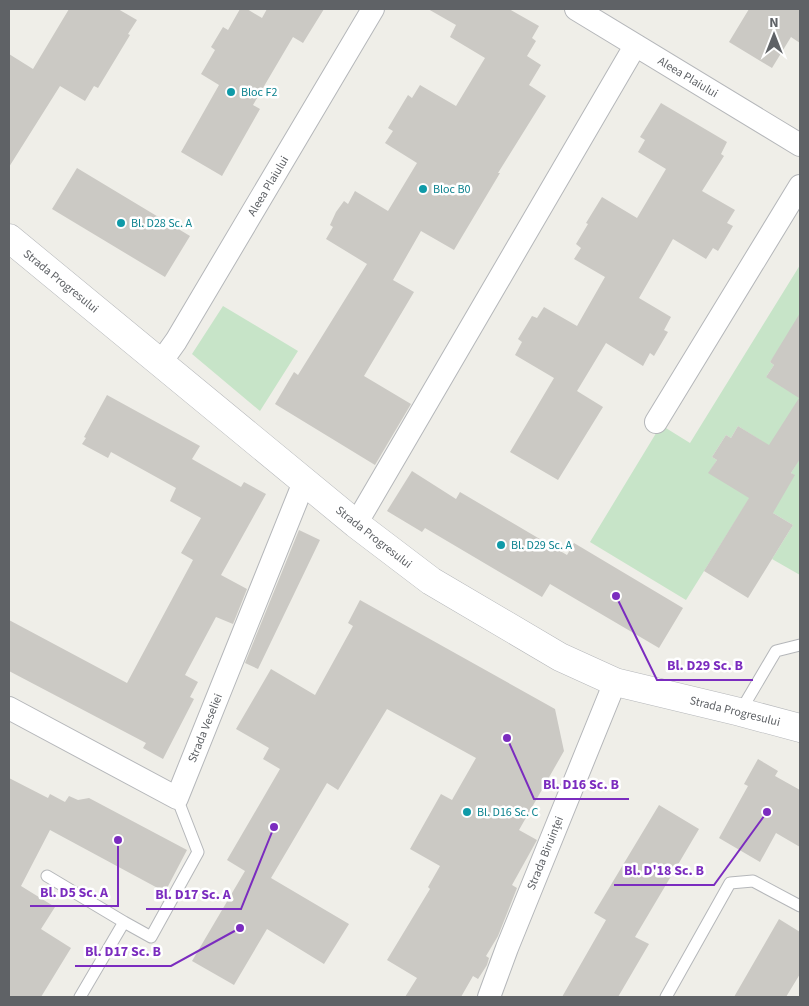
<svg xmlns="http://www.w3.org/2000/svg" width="809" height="1006" font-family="'Source Sans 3',sans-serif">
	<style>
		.green { fill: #c7e4c8 }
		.building { fill: #cbc9c4 }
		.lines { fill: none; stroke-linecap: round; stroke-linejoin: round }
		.service-casing { stroke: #b5b7ba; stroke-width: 13 }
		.minor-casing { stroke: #b5b7ba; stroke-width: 24 }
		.tertiary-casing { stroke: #b5b7ba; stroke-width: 29 }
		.service { stroke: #fff; stroke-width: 11 }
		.minor { stroke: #fff; stroke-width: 22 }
		.tertiary { stroke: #fff; stroke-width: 28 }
		.culture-dot { fill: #0f9aa8; stroke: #fff; stroke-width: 2 }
		.labels { text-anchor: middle; stroke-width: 5; stroke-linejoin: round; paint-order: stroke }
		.street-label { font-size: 12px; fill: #5f6266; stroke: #fff }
		.culture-label { font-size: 12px; fill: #0d838f; stroke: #fff; text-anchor: start }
		.leader { fill: none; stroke: #7b2cbf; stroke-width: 2 }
		.callout-dot { fill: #7b2cbf; stroke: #fff; stroke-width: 2 }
		.callout-label { font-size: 14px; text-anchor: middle; font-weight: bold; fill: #7b2cbf; stroke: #fff; stroke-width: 5; stroke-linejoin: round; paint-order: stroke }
	</style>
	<rect width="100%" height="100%" fill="#efeee8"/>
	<path class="green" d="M800,265V321L770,362L774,365L766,377L797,381L800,383V404L770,454L760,440L738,426L731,438L726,435L712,457L717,460L709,473L754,491L686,600L590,542L661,425L690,443Z
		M223,306L298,351L260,411L192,354Z
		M800,458V575L772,559L793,525L768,510L794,475L791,473Z"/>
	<path class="building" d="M69,9H118L137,20L128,34L130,35L98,88L94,86L85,101L60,86L9,167V54L33,69Z
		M240,9H247L262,18L267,9H324L303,43L293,37L253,105L260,109L222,176L181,152L219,85L201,74L215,50L211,47L223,27L228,30Z
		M428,9H509L539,26L532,38L536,41L527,56L541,65L529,85L546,96L498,173H500L454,250L421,231L393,280L414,292L364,376L411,404L375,465L275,404L294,372L298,375L367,264L326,239L333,227L330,225L336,212L344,201L348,204L355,191L388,211L417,163L385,143L393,131L388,128L408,95L412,98L420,85L456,106L485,58L450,37L456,25Z
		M749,9H800V43L791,37L772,68L729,42Z
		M661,103L727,142L721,154L724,156L702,191L735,210L727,223L733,226L718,251L713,248L706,259L673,239L639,298L671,317L664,330L668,332L654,356L650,353L643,366L606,343L577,391L603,407L558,480L510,452L554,378L515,355L522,342L518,339L532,316L537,318L544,307L577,326L605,277L574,259L581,248L576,244L588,224L586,223L602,197L637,218L666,169L638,152L645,140L640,137Z
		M77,168L190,236L165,277L52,209Z
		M800,313V459L791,473L795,475L773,513L793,525L748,598L704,571L749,498L708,473L717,460L712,457L726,435L731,438L738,426L769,445L799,398L766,377L774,365L770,362Z
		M107,395L200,446L192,459L241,487L244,482L266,494L221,575L247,589L233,624L216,617L185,675L198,682L190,697L194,699L163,759L143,748L146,743L9,671V620L127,683L193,560L181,553L201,518L170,501L176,488L111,452L108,458L82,444L86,438L84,437Z
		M412,471L456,499L460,492L567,555L574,543L683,608L659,648L550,584L542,597L425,528L422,532L387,511Z
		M299,530L320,540L258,669L245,663Z
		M360,600L555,709L564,751L519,830L537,840L512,885L517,888L498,936L486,956L489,958L487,965L478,979L473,976L461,997H405L417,978L387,960L430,889L428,887L440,866L410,849L441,794L452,800L476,758L387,709L338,790L327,783L271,878L349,924L324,964L267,929L234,985L192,961L245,871L227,860L280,769L263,759L269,748L236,729L271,669L315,695L353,626L348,623Z
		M758,759L778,771L775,776L800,790V847L776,833L760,862L719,838L748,786L744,784Z
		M9,778L48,798L50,794L65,802L69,796L78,800L89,798L187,850L165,892L50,830L21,886L55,907L41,929L71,948L41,997H9Z
		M659,805L699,829L635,937L649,944L618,997H562L606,920L594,913Z
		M779,919L800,932V974L786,997H734Z"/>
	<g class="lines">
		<defs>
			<path id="service" d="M740,712L776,651L800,645
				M47,876L124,922L80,997
				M124,922L151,937L198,852L177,798
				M666,997L730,883L753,881L800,906"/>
			<path id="minor" d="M576,9L800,145
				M161,362L176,341L373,9
				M656,422L800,186
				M356,524L635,46
				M9,708L177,798L304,482
				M489,997L507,948L615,682"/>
			<path id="tertiary" d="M9,238L356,524L431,581L560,657L615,682L740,712L800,728"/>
		</defs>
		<use href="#service" class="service-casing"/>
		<use href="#minor" class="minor-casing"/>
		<use href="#tertiary" class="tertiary-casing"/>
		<use href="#service" class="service"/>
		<use href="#minor" class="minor"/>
		<use href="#tertiary" class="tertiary"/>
	</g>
	<g class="culture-dot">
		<circle cx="231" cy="92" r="5"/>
		<circle cx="423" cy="189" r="5"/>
		<circle cx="121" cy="223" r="5"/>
		<circle cx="501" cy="545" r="5"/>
		<circle cx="467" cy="812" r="5"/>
	</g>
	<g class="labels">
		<g class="street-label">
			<text transform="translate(688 77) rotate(31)" y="4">Aleea Plaiului</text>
			<text transform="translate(268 186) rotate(-59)" y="4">Aleea Plaiului</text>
			<text transform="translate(61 281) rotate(39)" y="4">Strada Progresului</text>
			<text transform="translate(374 537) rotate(38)" y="4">Strada Progresului</text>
			<text transform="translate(735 711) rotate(14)" y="4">Strada Progresului</text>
			<text transform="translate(205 728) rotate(-68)" y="4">Strada Veseliei</text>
			<text transform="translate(545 853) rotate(-68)" y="4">Strada Biruinței</text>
		</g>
		<g class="culture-label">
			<text x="241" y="96">Bloc F2</text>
			<text x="433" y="193">Bloc B0</text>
			<text x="131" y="227">Bl. D28 Sc. A</text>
			<text x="511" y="549">Bl. D29 Sc. A</text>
			<text x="477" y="816">Bl. D16 Sc. C</text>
		</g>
	</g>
	<path class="leader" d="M616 596L657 680H753M507 738L534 799H629M767 812L714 885H614M118 840L118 906H30M274 827L241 909H146M240 928L171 966H75"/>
	<g class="callout-dot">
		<circle cx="616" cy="596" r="5"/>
		<circle cx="507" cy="738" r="5"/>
		<circle cx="767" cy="812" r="5"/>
		<circle cx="118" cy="840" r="5"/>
		<circle cx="274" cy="827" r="5"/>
		<circle cx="240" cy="928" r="5"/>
	</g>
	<g class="callout-label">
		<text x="705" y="670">Bl. D29 Sc. B</text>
		<text x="581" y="789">Bl. D16 Sc. B</text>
		<text x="664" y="875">Bl. D'18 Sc. B</text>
		<text x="74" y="897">Bl. D5 Sc. A</text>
		<text x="193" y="899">Bl. D17 Sc. A</text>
		<text x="123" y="956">Bl. D17 Sc. B</text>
	</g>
	<rect width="809" height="1006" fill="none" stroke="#5f6266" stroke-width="20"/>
	<g transform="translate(774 35)" stroke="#ffffff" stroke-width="4" paint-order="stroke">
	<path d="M0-4L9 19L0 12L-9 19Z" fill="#5f6266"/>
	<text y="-8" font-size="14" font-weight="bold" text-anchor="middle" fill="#5f6266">N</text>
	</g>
</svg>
